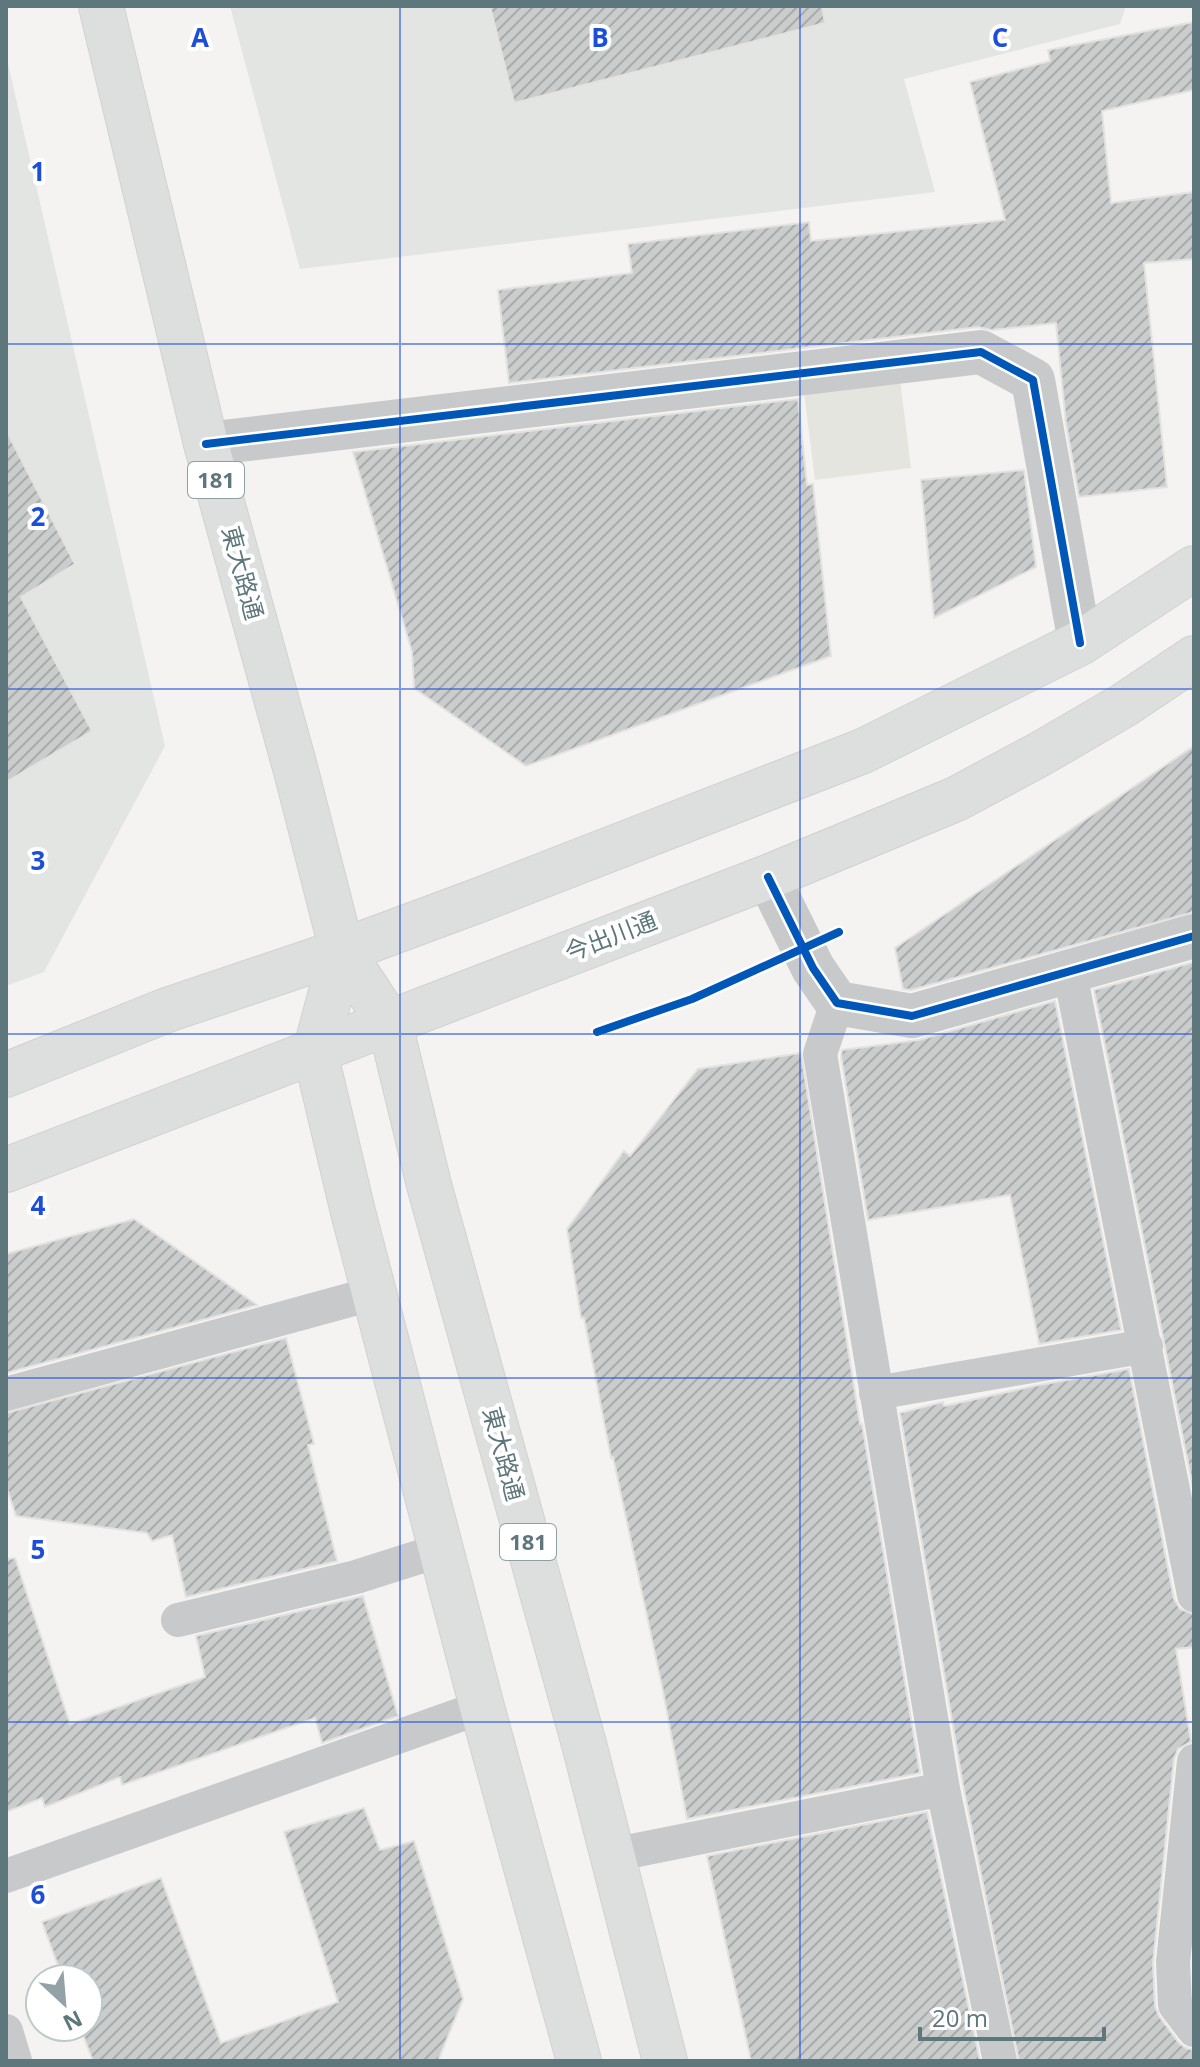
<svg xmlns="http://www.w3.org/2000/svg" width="1200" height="2067" font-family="'Open Sans','Noto Sans JP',sans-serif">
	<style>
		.built { fill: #e3e5e3 }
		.green { fill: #e4e5de }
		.building { fill: url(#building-hatch); stroke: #e3e2e1; stroke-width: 2 }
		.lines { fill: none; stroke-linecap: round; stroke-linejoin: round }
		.secondary-casing { stroke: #d0d1d1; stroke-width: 46 }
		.primary-casing { stroke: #d0d1d1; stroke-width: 46 }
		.service { stroke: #c8c9ca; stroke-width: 34 }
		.minor { stroke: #c8c9ca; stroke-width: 44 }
		.secondary { stroke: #dddfde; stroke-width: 44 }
		.primary { stroke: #dddfde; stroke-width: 44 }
		.cycleway-casing { stroke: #fff; stroke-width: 13 }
		.cycleway { stroke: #0057b8; stroke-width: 8 }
		.grid { fill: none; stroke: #1d4ed8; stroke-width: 2; stroke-opacity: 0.55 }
		.labels { text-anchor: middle; stroke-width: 8; stroke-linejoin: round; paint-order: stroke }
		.shield { fill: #fff; stroke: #8ea0a4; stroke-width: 2 }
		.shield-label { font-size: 22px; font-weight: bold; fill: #5e777d }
		.street-label { font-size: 24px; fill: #5e777d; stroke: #fff }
		.grid-label { font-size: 26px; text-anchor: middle; font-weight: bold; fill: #1d4ed8; stroke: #fff; stroke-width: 8; stroke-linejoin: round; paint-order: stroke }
	</style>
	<defs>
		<pattern id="building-hatch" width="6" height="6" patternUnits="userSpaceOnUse" patternTransform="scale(2)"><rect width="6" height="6" fill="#cbcdcd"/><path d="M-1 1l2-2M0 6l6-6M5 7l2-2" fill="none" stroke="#a8abac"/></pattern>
	</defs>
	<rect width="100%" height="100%" fill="#f4f3f1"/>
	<path class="built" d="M230,6H1126L1120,24L904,79L935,192L300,269Z
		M6,55L165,746L44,972L6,986Z"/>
	<path class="green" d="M900,380L911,468L815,480L804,392Z"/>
	<path class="building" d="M490,6H822L825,23L514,103Z
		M1194,22V90L1102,111L1111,203L1194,192V259L1144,263L1167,487L1079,497L1066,423L1056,323L992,330L978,327L509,383L498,290L632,273L628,244L809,222L811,241L1005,220L970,82L1050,61L1048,50Z
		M798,399L807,485L813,484L831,656L526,766L414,688L412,652L353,452Z
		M6,430L75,564L21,597L92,731L6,782Z
		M1024,470L1036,567L934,618L921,480Z
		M1194,746V912L911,990L903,989L895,948Z
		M1194,962V1493L1094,990Z
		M1055,1001L1121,1330L1039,1344L1010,1195L868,1220L841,1056L842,1050L919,1040Z
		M801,1053L860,1424H862L920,1773L687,1819L663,1691L613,1457L611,1458L584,1318H581L567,1229L624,1151L630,1156L698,1069Z
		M134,1219L257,1305L6,1373V1254Z
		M286,1338L314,1444L308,1445L337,1561L186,1597L172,1535L152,1541L147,1533L16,1516L6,1485V1413Z
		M1129,1369L1174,1599L1180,1609L1194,1614V1647L1176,1649L1191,1742L1178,1749L1174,1759L1153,1963L1155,2006L1159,2016L1179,2043L1186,2048L1194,2050V2061H1019L963,1785L900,1413L943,1402L944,1406L1039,1385Z
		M15,1558L70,1724L205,1677L196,1636L363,1596L398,1716L322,1743L315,1718L122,1785L120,1777L45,1807L42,1798L6,1812V1559Z
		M364,1808L380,1850L414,1841L463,1999L438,2061H93L80,2027H88V1979H63L42,1922L161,1878L221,2043L338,2002L284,1832Z
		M927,1812L980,2061H751L707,1856Z"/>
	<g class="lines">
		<defs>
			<path id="secondary" d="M6,1075L167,1010L342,951L482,899L863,751L1080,643L1194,568
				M6,1170L768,877L956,799L1040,754L1124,705L1194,658"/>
			<path id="primary" d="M101,6L206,444L296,771L342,951L390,1024L429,1185L584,1744L665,2061
				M342,951L315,1052L353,1212L482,1707L579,2061"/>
		</defs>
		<use href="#secondary" class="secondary-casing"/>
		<use href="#primary" class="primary-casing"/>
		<path class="service" d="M1070,973L1194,1595
			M837,1003L820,1054L943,1789L1000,2061
			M876,1393L1146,1346
			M6,1394L375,1293
			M178,1620L356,1577L441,1550
			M1194,1761L1173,1962L1175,2005L1194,2030
			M612,1855L943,1789
			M6,1876L482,1707
			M6,2031L15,2061"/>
		<path class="minor" d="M206,444L981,352L1033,380L1080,643
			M768,877L813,968L837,1003L912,1016L1194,936"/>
		<use href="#secondary" class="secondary"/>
		<use href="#primary" class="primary"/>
		<defs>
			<path id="cycleway" d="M206,444L981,352L1033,380L1080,643
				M768,877L813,968L837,1003L912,1016L1194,936
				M597,1032L692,999L839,932"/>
		</defs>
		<use href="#cycleway" class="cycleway-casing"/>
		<use href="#cycleway" class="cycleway"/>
	</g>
	<path class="grid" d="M400,6V2061M800,6V2061M6,344H1194M6,689H1194M6,1034H1194M6,1378H1194M6,1722H1194"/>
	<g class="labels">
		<g class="shield">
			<rect x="188" y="462" width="56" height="36" rx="6"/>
			<rect x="500" y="1524" width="56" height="36" rx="6"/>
		</g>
		<g class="shield-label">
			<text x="216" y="488">181</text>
			<text x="528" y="1550">181</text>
		</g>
		<g class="street-label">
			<text transform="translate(242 573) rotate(75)" y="8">東大路通</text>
			<text transform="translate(611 937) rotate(-21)" y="8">今出川通</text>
			<text transform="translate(503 1454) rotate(75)" y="8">東大路通</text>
		</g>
	</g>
	<g class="grid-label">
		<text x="200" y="47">A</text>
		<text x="600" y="47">B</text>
		<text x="1000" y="47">C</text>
		<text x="38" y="181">1</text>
		<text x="38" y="526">2</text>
		<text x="38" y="870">3</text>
		<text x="38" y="1215">4</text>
		<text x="38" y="1559">5</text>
		<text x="38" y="1904">6</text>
	</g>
	<rect width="1200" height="2067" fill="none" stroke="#5e777d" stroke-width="16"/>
	<g transform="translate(64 2003) rotate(154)"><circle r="38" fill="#ffffff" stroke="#bfc9cb" stroke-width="2"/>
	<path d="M0-6L14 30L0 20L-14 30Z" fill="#92a2a6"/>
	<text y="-12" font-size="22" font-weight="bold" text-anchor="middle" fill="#5e777d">N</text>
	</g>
	<path d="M920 2027v12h184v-12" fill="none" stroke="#5e777d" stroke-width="4"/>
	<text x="932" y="2027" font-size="24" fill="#5e777d" stroke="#ffffff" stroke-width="6" paint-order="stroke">20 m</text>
</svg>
